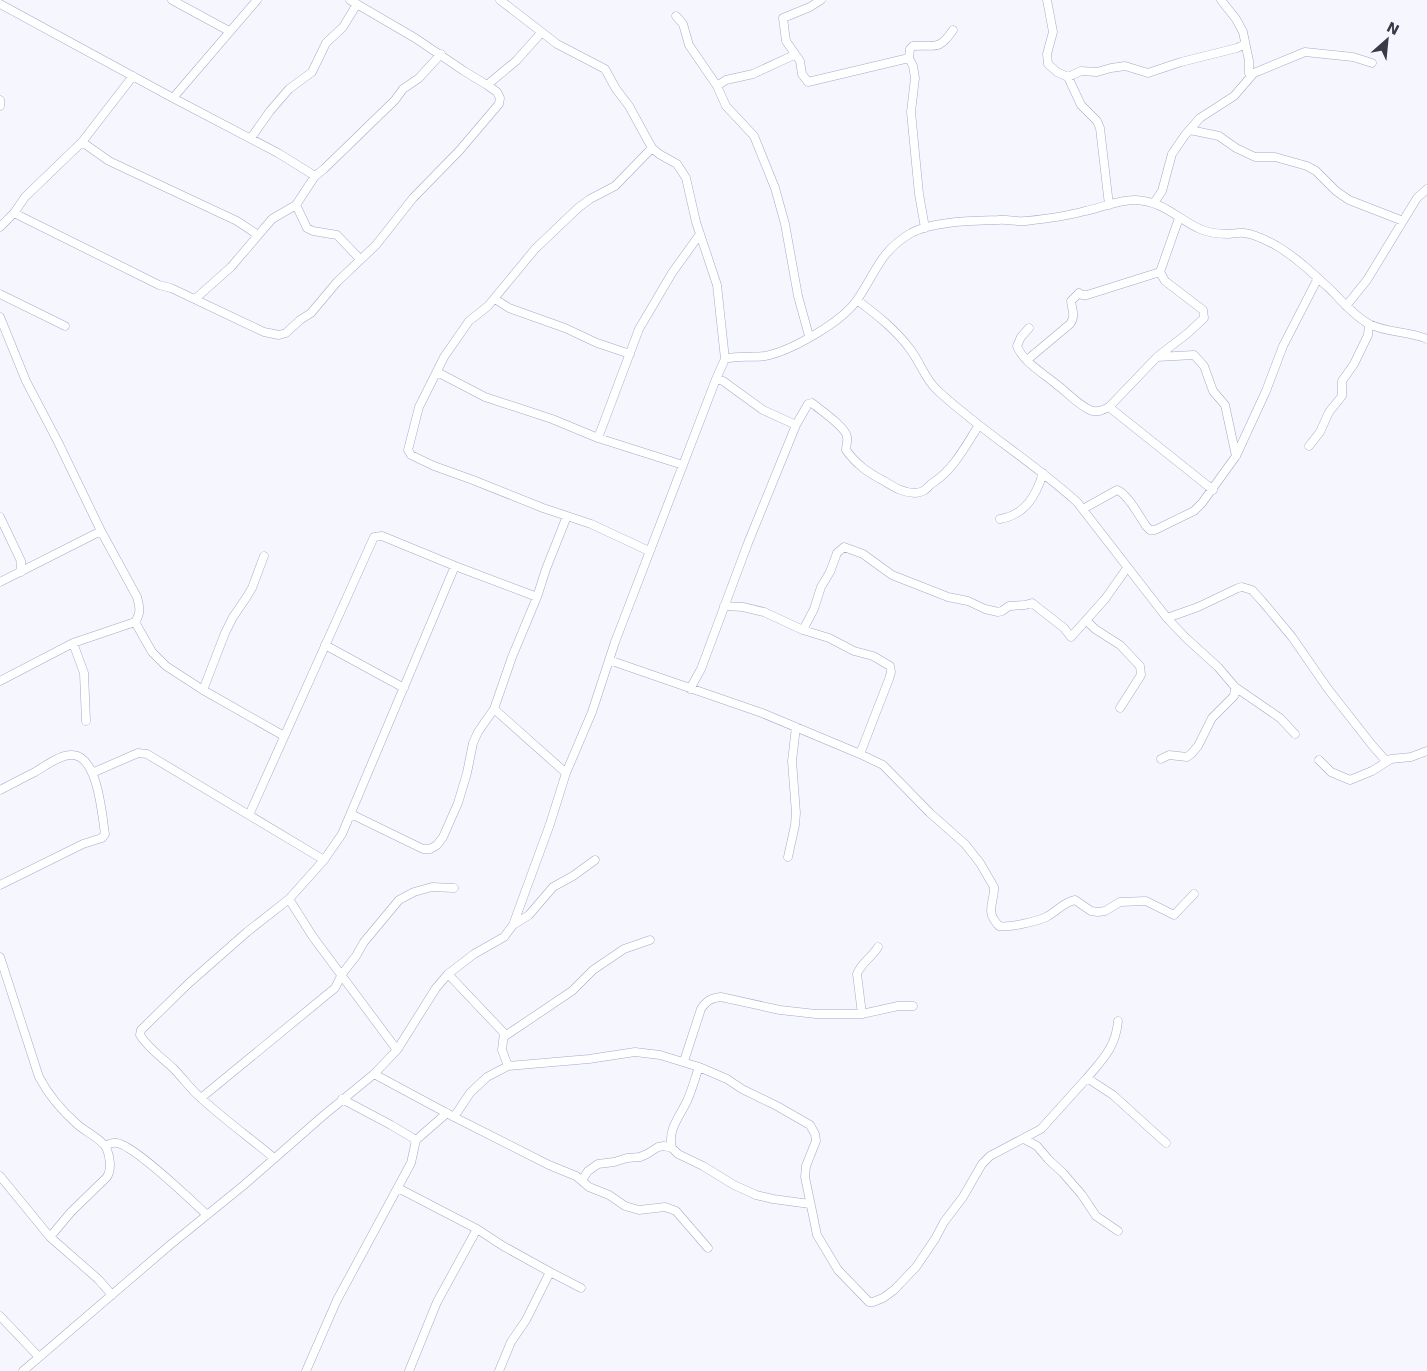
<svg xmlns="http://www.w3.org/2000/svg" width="1427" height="1371" font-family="'DejaVu Sans',sans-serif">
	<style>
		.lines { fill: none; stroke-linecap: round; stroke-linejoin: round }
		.street-casing { stroke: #a5a9cb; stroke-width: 9 }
		.street { stroke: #fff; stroke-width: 8 }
	</style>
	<rect width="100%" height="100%" fill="#f5f6fe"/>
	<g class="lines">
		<defs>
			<path id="street" d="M172,0L229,31
				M821,0L810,7L783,18L786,41L800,61L802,74L808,82L909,58
				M1047,0L1053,32L1047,54L1048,64L1057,72L1068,77L1081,105L1097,121L1100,128L1109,205
				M1221,0L1236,19L1243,32L1249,61V73H1254
				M0,4L173,98L278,153L315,176
				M676,16L683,24L689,45L717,86L726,106L754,136L775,188L785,224L798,296L809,336
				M1068,77L1081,71L1097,72L1111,68L1125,66L1148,73L1181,62L1237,48L1245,44
				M487,85L516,61L541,33
				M717,86L726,80L753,74L794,55
				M173,98L257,0
				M0,100V106
				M1190,130L1219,136L1236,148L1255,157H1275L1307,166L1316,171L1336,191L1349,200L1403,221
				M251,138L270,111L289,89L312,72L326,43L343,27L357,4
				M82,142L109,161L237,221L258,235
				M1154,203L1162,191L1172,154L1185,135L1200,118L1234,96L1254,73L1305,52L1353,57L1372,63
				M296,205L307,228L313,231L337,235L360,259
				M14,213L159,285L171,288L264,332L279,335L286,333L300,320L311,313L337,282L376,245L413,198L459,151L499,104L500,98L497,92L487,85L464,71L415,38L350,0
				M0,227L14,213L25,197L82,142L133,76
				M925,228L919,194L911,112L915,78L913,66L909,58L910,49L913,46C935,44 938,52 953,30
				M1160,272L1179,218
				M0,294L65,326
				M195,299L231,267L272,219L296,205L315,176L324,169L395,100L403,89L419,78L441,54
				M495,299L509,308L565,328L597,343L630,354
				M857,300C877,315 895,329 910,349C920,362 925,379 937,390C981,431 1033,462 1077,502L1167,618L1186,638L1218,667L1235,687L1280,718L1295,734
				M1346,306L1367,280L1417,198L1427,189
				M0,317L26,381L58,442L101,531L137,597C140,608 141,613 135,622L73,643L0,681
				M1029,328L1021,337L1017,346C1023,362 1043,373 1056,384C1067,392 1078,405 1090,410C1097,413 1103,410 1109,407L1157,357L1188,333L1204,318L1203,310L1165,281L1160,272
				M1157,357L1194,355L1204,366L1213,391L1225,405L1236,456
				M725,359C738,355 752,358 765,356C791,351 842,322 857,300C876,273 879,252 911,233C933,221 972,221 998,220C1007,219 1016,222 1026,221C1045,219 1067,216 1085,211C1101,208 1120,199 1136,200C1165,202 1176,218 1200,229C1209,233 1218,234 1228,234C1233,234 1239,232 1244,233C1254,234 1268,241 1277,246C1297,258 1316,276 1333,292C1343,303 1356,317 1369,324C1387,333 1409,331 1427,339
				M1027,360L1070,324C1076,316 1072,310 1071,301L1079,293L1082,295H1087L1160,272
				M437,372L485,397L552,419L598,438L683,465
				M716,379L723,381L763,410L796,425
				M1109,407L1213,490
				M598,438L639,329L672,273L700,234
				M1309,446L1320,432L1329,412L1342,396V381L1354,364L1368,335L1369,324
				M1083,509L1117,490C1127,493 1140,517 1146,526L1150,530H1155L1194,511L1202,503L1236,456L1266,391L1283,346L1318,278
				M0,517L21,561V572
				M1000,519C1025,515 1036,496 1043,473
				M649,551L591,524L543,508L473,480L434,466L411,455L408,450L419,407L444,357L469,321L488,306L535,249L578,208L590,199L615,186L652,148
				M0,582L101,531
				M724,606L743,607L764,612L803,630L829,638L854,651L873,656L890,666L891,672L889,679L860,754
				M1167,618L1198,607L1238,588L1242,587L1252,590L1262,601L1292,637L1328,689L1372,745L1386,761
				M1086,620L1095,629L1120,645L1140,666L1141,675L1120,708
				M135,622L152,652L166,666L203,690L284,736
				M803,630L814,609L821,587L830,572L837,553L844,547L863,554L892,575L948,597L968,601L985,609L998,612L1002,611L1009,606L1025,605L1032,603L1064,628L1071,637L1105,599L1127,568
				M73,643L84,673L86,721
				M325,645L404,688
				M609,660L762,713L860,754L883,765L930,813L965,844L980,863L994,887C995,902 984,911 999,926C1008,928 1040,921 1048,916C1057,911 1064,902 1075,900L1091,911L1098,912L1105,911L1120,902L1146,901L1174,915L1194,894
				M690,689L701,669L748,543L796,425L808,404L812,403C820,410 846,427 847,437C848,441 846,446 846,450C857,465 867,472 884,481C894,487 903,493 915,493C927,492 926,487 934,482C954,469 966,445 979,425
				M203,690L225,633L233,617L246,598L252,588L264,556
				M494,709L566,773
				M1161,759L1169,755L1187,757L1191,754L1198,746L1212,718L1234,696L1235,687
				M1319,760L1331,772L1350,780L1372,771L1391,759L1411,757L1427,751
				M92,773L138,753L147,754L324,860
				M0,790C12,784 23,778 35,772C45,766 58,756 70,755C98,752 102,816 105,834L102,838L83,844L0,885
				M351,814L423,849H430L437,845L443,837L458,803L467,773L473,743L478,732L494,709L512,657L537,597L546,569L567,516
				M249,815L374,537L382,536L455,566L537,597
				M788,857L795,825L796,813L792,761L796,727
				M289,899L313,937L397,1050
				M513,925L529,915L553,887L573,876L595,860
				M0,957L39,1077C49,1096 62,1111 78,1125C85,1131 102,1140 106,1147C110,1156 112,1169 107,1177L71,1212L50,1237
				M448,974L504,1033L502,1050L508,1066
				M862,1014L857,974C861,963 872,957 878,947
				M505,1036L572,991L593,970L624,949L650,940
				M684,1061L701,1009C706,1001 711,998 721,997L780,1010L816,1014H862L898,1006H913
				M374,1074L454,1117L549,1165L576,1176L589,1187L609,1195L625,1206L639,1210L665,1207L676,1211L708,1248
				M1087,1078C1102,1060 1116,1047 1118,1021
				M201,1098L335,988L342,974L356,956L364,942L399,900L414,892L432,887L454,888
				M454,1117L470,1093L487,1077L508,1066L589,1059L635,1052L660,1055L699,1067L727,1079L742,1089L777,1106L810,1125L815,1134L816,1141L806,1166L805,1177L817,1235L838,1270L869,1302H873L883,1298L894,1290L916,1267L935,1239L944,1222L963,1197L982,1164L990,1156L1041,1129L1087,1078L1113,1095L1166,1143
				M1024,1139L1037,1146L1048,1159L1063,1173L1082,1195L1096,1216L1118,1231
				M416,1140L447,1113
				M105,1146C109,1144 112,1142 117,1143C135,1146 191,1200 207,1215
				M672,1148C667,1130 680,1116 687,1101C692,1090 695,1078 699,1067
				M274,1158C250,1138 225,1120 202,1099C191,1090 183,1078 173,1068C161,1057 148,1048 140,1035L141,1030L189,983L247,932L289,899L324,860L342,834L455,566
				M0,1176L50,1237L98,1279L112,1295
				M582,1180L588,1171L598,1164L614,1162L627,1158L640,1157L647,1154L658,1147L664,1146L672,1148L678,1154L703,1166L734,1185L756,1195L773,1199L810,1204
				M398,1188L477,1229L503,1246L550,1272L581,1288
				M0,1316L38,1356
				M23,1371L170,1245L244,1185L324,1115L374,1074L397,1050L436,988L448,974L474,954L504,937L513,925L550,824L566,773L592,712L615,642L716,379L725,359L717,285L696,222L686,178L677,164L659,154L652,148L629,106L616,89L605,69L557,44L500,0
				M306,1371L337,1300L411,1163L416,1140L391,1125L342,1099
				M409,1371L437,1302L477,1229
				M499,1371L511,1342L526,1320L550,1272"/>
		</defs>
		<use href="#street" class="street-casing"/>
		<use href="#street" class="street"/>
	</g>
	<g transform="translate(1387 40) rotate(27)" stroke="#f5f6fe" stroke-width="4" paint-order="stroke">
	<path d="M0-4L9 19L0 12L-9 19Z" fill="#393a48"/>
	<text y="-8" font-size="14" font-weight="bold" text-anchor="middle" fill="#393a48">N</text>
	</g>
</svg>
